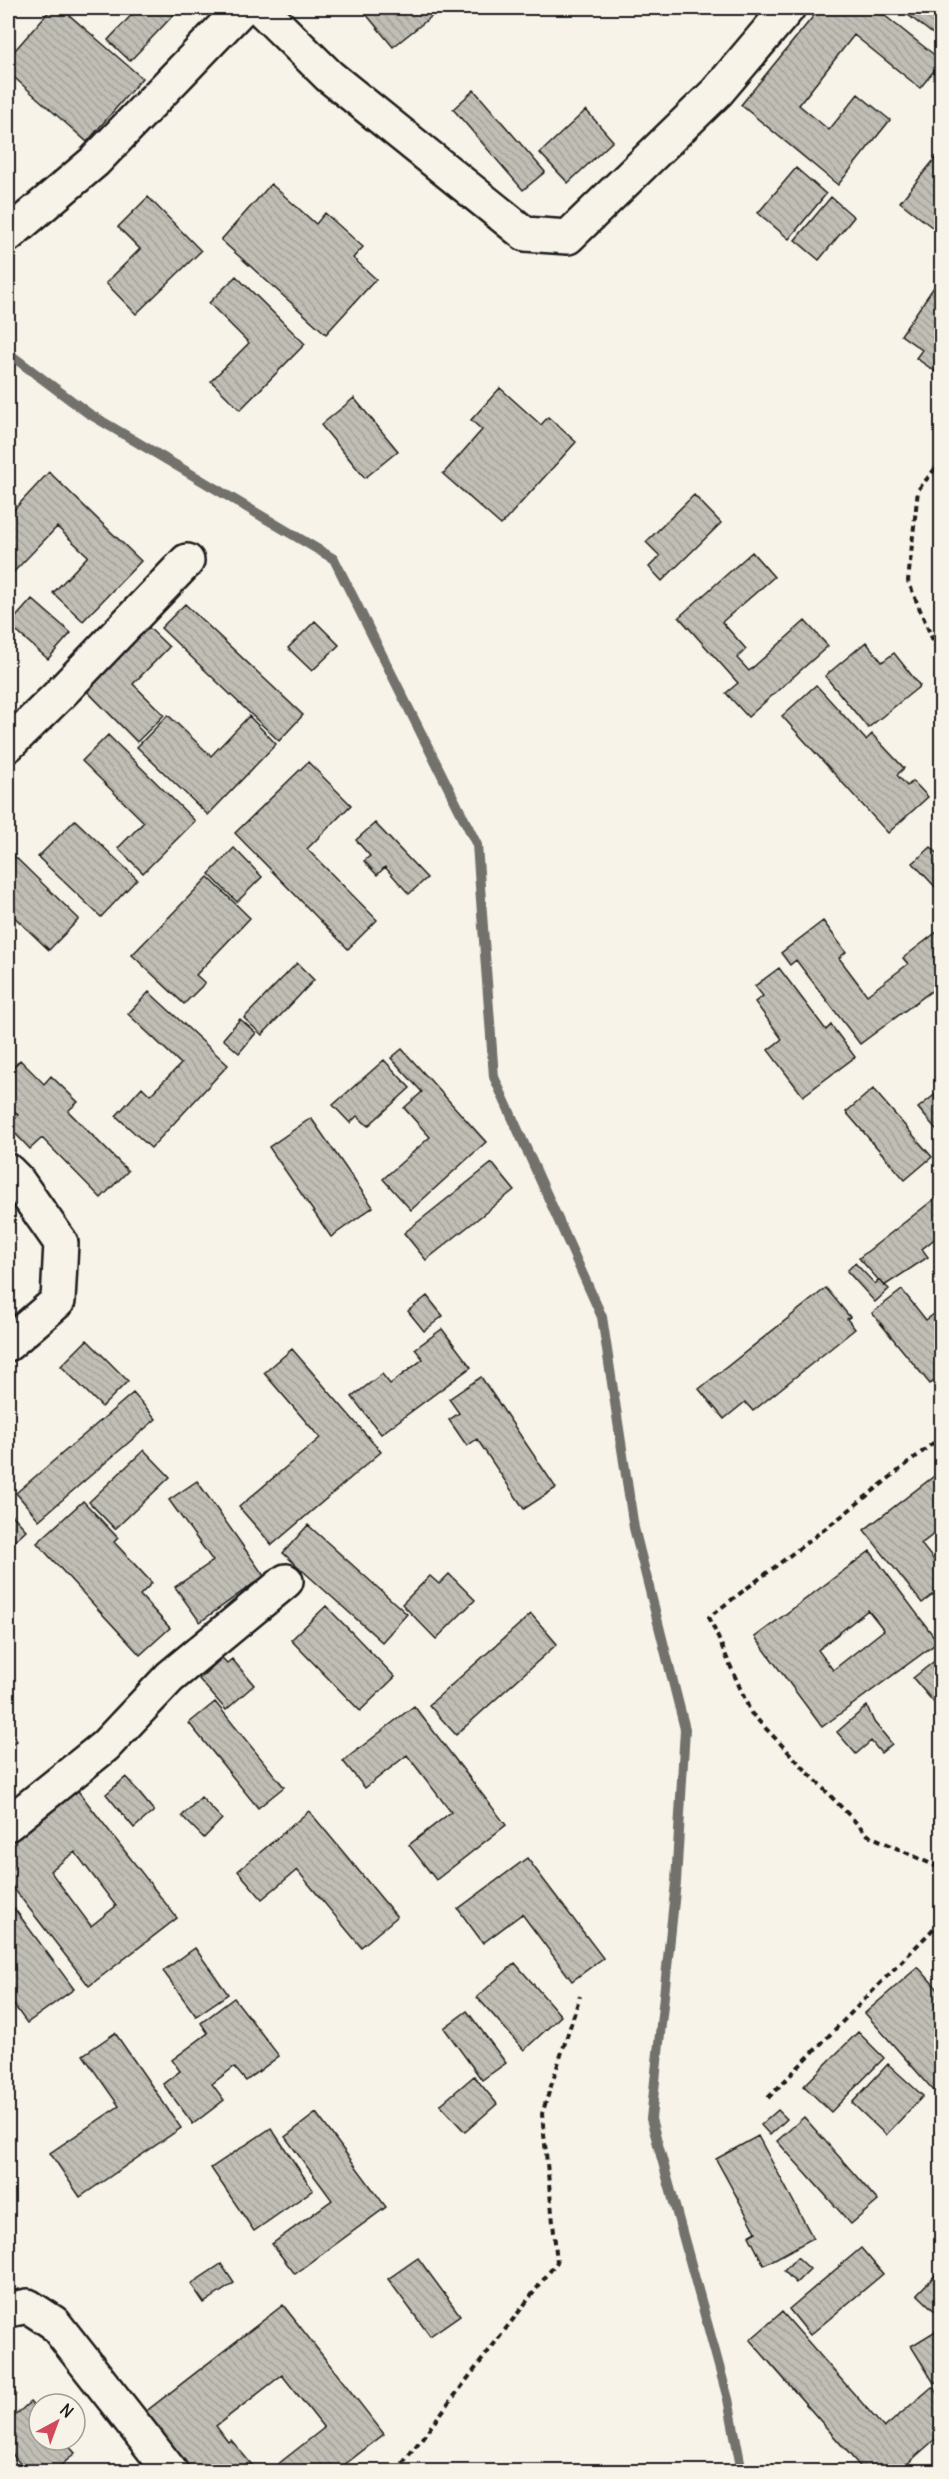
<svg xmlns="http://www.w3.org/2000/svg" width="949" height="2479" font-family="Delius,sans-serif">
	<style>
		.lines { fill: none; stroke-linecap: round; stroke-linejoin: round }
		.stream { stroke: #72716c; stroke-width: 10 }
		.building { fill: url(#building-back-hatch); stroke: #1c1c1c; stroke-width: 1.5; fill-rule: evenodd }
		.street-casing { stroke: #1c1c1c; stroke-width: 38 }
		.path { stroke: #1c1c1c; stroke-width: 4; stroke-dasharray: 6 4.5; stroke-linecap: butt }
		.street { stroke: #f7f3e8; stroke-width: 33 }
	</style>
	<defs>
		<pattern id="building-back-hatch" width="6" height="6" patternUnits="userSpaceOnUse" patternTransform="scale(1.5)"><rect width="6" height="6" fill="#c0beb5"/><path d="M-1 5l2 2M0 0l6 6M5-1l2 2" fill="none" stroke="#a4a39b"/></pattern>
	</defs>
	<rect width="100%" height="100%" fill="#f7f3e8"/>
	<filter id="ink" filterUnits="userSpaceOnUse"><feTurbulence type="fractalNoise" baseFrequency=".0167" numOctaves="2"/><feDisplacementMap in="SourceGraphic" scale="12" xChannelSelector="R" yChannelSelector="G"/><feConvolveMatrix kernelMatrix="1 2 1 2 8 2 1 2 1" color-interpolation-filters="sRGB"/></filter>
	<g filter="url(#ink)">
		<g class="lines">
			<path class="stream" d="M8,353L88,413L334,559L477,845L494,1077L602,1317L634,1528L685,1729L676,1882L651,2119L728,2399L742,2472"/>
		</g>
		<path class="building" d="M52,8H61L142,78L87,142L8,72V58Z
			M138,8H180L130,61L108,40Z
			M361,8H442L393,47Z
			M820,8H875L942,61L920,88L854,35L799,105L829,130L858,94L890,120L838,185L741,105Z
			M899,8H942V41Z
			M474,90L545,172L523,190L453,109Z
			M586,110L613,141L568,183L540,153Z
			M942,150V235L900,202Z
			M796,168L826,194L789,239L758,213Z
			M271,184L316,224L325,213L363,247L353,258L376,279L326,334L221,240Z
			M148,197L201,251L136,314L106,283L140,249L118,227Z
			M831,197L854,217L819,260L795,240Z
			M236,276L305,344L240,410L211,381L249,343L209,303Z
			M936,284L942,288V376L916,358L922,350L901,335Z
			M500,388L541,425L548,417L576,442L501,525L443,474L482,430L471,420Z
			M354,398L398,451L365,478L321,425Z
			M49,472L141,561L83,621L53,593L88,556L57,527L8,578V516Z
			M694,495L721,523L662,581L649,567L660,556L646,542Z
			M752,552L774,577L722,622L746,649L737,658L749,671L805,621L828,646L748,717L726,693L738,683L679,617Z
			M32,599L71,633L48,659L9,625Z
			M185,604L303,715L279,741L161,628Z
			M315,621L339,645L312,671L288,648Z
			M144,623L169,647L133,684L164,715L137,742L81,685Z
			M866,642L882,662L894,653L920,686L868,728L825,676Z
			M816,685L866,740L872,734L904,768L897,775L907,786L913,781L928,797L888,833L782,716Z
			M168,715L211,756L249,716L276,744L208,815L137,747Z
			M108,735L195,821L143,873L118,848L144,822L82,761Z
			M308,762L351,805L307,849L377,920L348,949L235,833Z
			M75,820L137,879L101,917L38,857Z
			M375,823L427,878L409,894L385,867L377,875L364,861L370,856L356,840Z
			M931,847L942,858V894L913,863Z
			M234,848L262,877L237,902L209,874Z
			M9,851L79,919L49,950L8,911V853Z
			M208,877L250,918L196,975L205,983L184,1004L132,955Z
			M823,921L846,952L839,958L867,995L908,964L903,958L938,931L942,936V983L860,1044L796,960L790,965L781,953Z
			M297,963L314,980L262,1035L244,1018Z
			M779,968L826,1030L831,1025L855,1057L803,1096L768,1050L782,1039L755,1002L763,996L755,986Z
			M149,992L228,1065L151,1148L116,1116L142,1087L150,1095L181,1064L128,1014Z
			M240,1019L256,1033L239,1053L223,1039Z
			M402,1049L486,1142L411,1210L383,1179L430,1137L404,1108L422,1092L391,1058Z
			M20,1060L44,1084L51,1076L78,1102L68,1111L128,1171L101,1198L42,1138L30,1149L8,1126L18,1115L8,1104V1073Z
			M384,1060L410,1088L368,1126L357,1116L350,1123L333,1105Z
			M873,1089L932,1157L905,1180L846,1112Z
			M937,1093L942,1098V1136L918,1108Z
			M311,1118L373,1207L331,1237L269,1147Z
			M492,1163L514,1190L426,1260L404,1233Z
			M942,1193V1233L922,1249L928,1257L884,1286L859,1258Z
			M855,1263L875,1284L879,1280L889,1289L875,1302L847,1271Z
			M826,1288L850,1317L847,1319L855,1329L753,1411L745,1402L724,1419L699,1389Z
			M902,1290L926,1320L942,1308V1375L930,1384L872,1313Z
			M427,1296L443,1316L424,1331L408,1311Z
			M442,1329L471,1367L381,1434L352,1397L382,1374L390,1384L423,1359L415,1349Z
			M87,1340L128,1381L102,1407L61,1366Z
			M292,1349L381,1452L272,1545L239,1507L320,1438L264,1373Z
			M481,1377L556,1488L524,1509L477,1439L467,1446L449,1420L459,1413L449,1399Z
			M133,1393L156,1419L39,1520L16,1493Z
			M144,1450L170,1477L115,1529L89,1502Z
			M942,1470V1528L921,1544L942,1570V1588L922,1603L864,1530Z
			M197,1481L264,1576L200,1622L175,1587L213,1561L169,1500Z
			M83,1501L118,1538L114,1542L152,1583L140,1595L170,1628L140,1655L37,1543Z
			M8,1510L26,1530L8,1547Z
			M308,1525L407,1614L382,1642L283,1553Z
			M870,1551L938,1642L822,1727L755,1637ZM868,1610L884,1630L833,1670L818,1650Z
			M449,1574L475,1600L436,1639L402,1604L430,1576L439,1584Z
			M326,1606L395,1677L360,1711L291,1640Z
			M531,1614L557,1644L456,1735L429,1705Z
			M942,1655V1712L913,1678Z
			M222,1658L227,1663L232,1659L254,1685L226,1710L199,1679Z
			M215,1702L284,1787L258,1808L189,1723Z
			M414,1706L506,1825L436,1880L409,1845L451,1812L407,1755L365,1788L343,1761Z
			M867,1706L874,1722L892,1744L881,1753L871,1741L856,1754L837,1732Z
			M8,1728L17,1741L8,1747Z
			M126,1777L154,1811L134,1828L106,1794Z
			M75,1787L177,1918L89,1986L8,1881V1840ZM75,1852L116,1906L91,1926L50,1871Z
			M201,1797L222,1819L204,1838L182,1816Z
			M309,1811L397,1917L361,1947L297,1870L262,1899L238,1871Z
			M527,1858L603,1958L572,1981L522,1914L483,1943L458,1909Z
			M8,1900L74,1989L27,2023L8,1997Z
			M195,1948L228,1994L196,2016L163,1971Z
			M515,1963L561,2016L524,2050L477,1997Z
			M918,1967L942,1994V2100L865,2013Z
			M234,1998L279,2056L246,2081L234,2067L212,2084L224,2100L193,2124L163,2084L180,2071L172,2060L208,2033L201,2023Z
			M467,2011L506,2063L482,2080L444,2028Z
			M858,2032L884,2058L831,2112L804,2086Z
			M115,2033L181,2128L80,2197L50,2153L119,2106L83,2055Z
			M888,2064L923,2096L886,2135L852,2103Z
			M474,2076L497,2104L465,2132L440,2105Z
			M778,2110L787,2119L770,2135L761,2125Z
			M316,2113L386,2207L295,2274L272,2244L332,2200L285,2137Z
			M804,2117L878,2201L851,2224L777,2141Z
			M271,2128L313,2190L254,2231L211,2168Z
			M758,2136L813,2238L764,2265L749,2236L756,2232L716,2159Z
			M861,2248L883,2274L810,2335L789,2309Z
			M797,2257L810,2269L796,2283L784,2271Z
			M418,2258L460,2315L430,2336L388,2279Z
			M221,2264L234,2283L204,2303L191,2284Z
			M942,2268V2318L917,2294Z
			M283,2305L384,2434L335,2472H268L324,2428L282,2375L216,2426L228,2442L231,2440L252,2465L244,2472H190L144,2413Z
			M782,2312L884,2428L932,2387L942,2398V2433L898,2472H865L750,2340Z
			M942,2327V2378L934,2383L911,2346Z
			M8,2384L16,2394L8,2402Z
			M30,2402L39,2412V2440H63L75,2453L54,2472H27L8,2449V2422Z"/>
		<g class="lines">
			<defs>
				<path id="street" d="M260,8L329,76L525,234L568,237L717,92L788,8
					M8,235L94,162L242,8
					M8,745L58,696L187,561
					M8,1171L17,1180L61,1243L58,1301L8,1344
					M8,1824L105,1746L170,1677L286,1581
					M8,2310L28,2306L54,2323L171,2472"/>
			</defs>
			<use href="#street" class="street-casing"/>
			<path class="path" d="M942,460L918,490L908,581L942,662
				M942,1436L843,1515L709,1617L751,1713L868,1835L942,1869
				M768,2098L942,1920
				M396,2472L557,2262L542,2114L580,1996"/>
			<use href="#street" class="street"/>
		</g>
	</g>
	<rect width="949" height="2479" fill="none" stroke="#f7f3e8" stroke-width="30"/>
	<rect x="15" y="15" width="919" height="2449" fill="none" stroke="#1c1c1c" stroke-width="2" filter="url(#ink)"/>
	<g transform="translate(57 2422) rotate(41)"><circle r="28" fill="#f7f3e8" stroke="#9f9d96" stroke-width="1.5"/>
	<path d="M0-4.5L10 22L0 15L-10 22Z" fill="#d1495b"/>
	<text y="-9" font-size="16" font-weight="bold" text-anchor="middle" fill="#1c1c1c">N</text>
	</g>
</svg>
